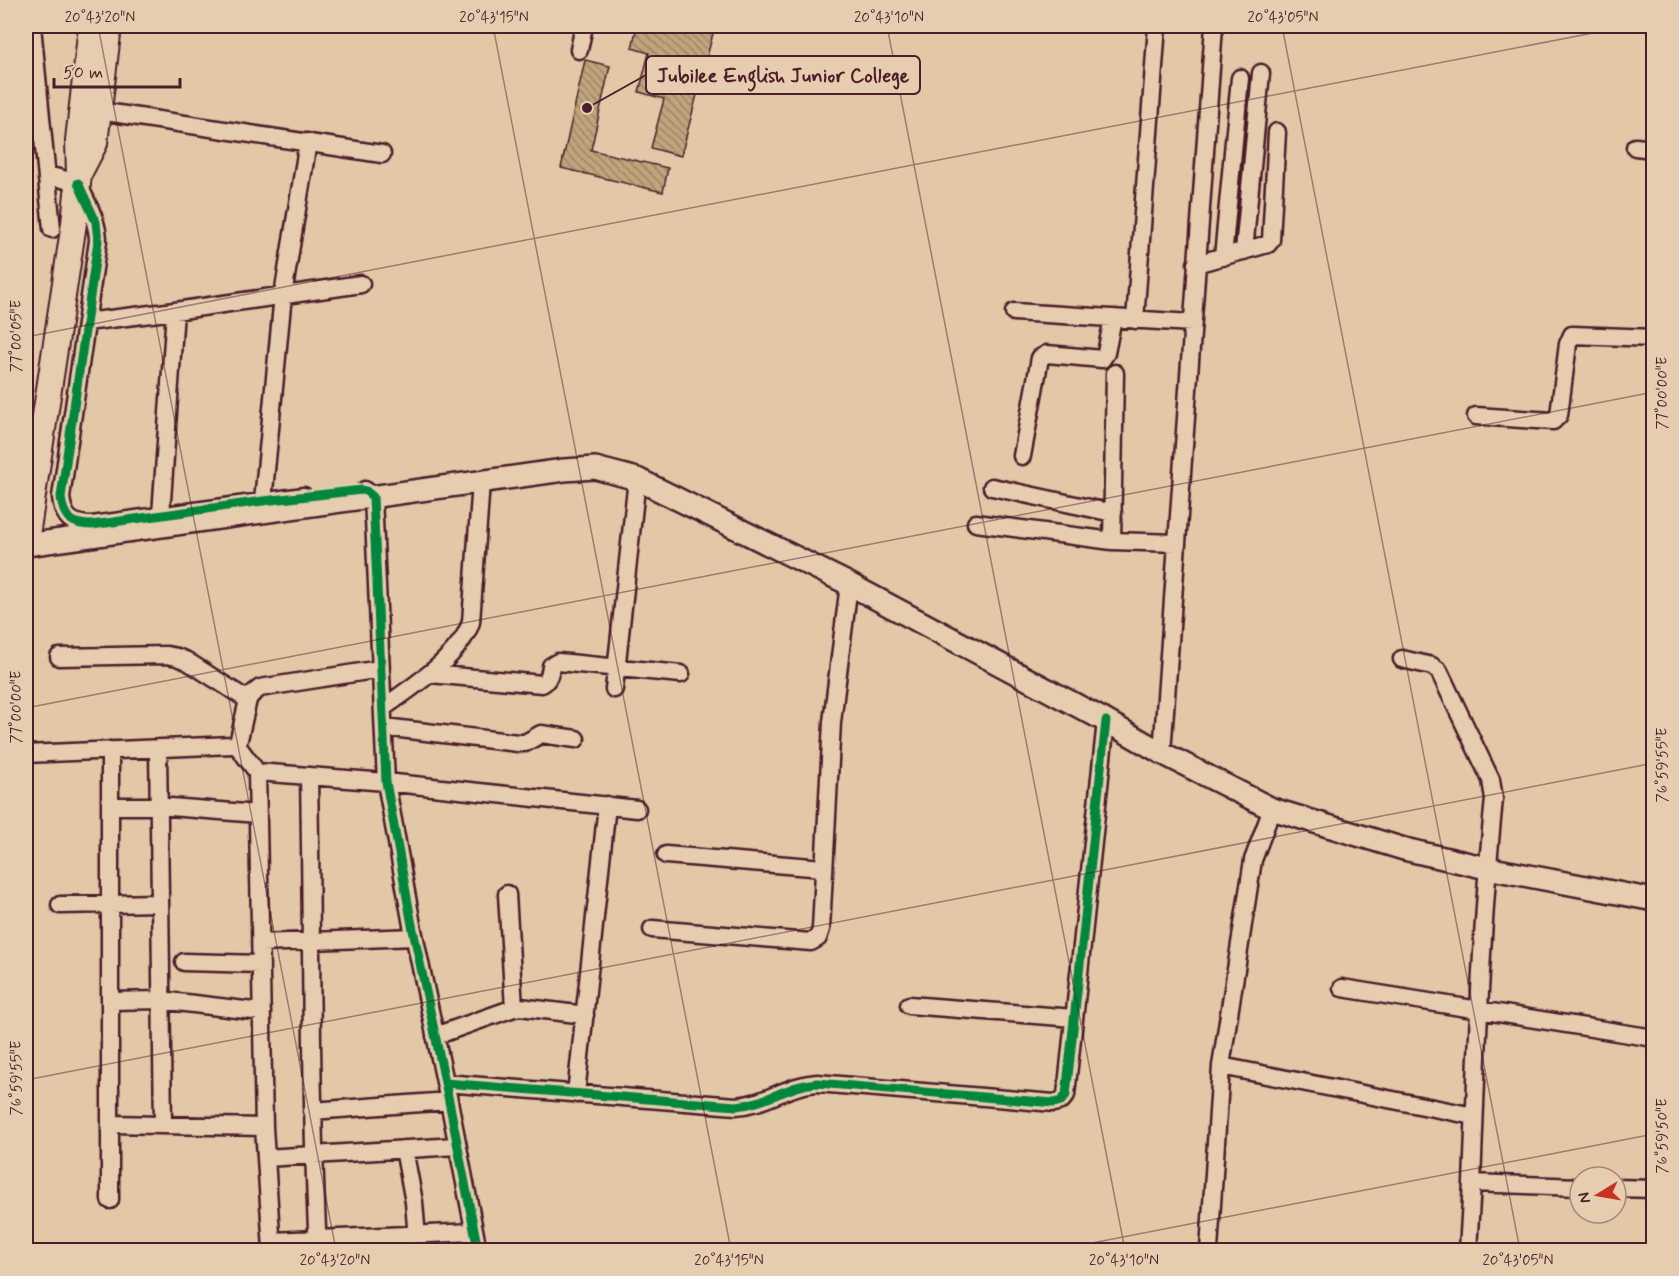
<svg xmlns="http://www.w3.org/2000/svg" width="1679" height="1276" font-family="Mynerve,sans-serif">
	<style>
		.building { fill: url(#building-back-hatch); stroke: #4a1f2b; stroke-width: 1.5 }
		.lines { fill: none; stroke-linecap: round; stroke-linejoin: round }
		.minor-casing { stroke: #4a1f2b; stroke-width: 21 }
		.major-casing { stroke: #4a1f2b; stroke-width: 26 }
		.highway-casing { stroke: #4a1f2b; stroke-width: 28 }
		.minor { stroke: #e7cdaf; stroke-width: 16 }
		.major { stroke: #e7cdaf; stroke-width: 21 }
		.highway { stroke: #e7cdaf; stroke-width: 24 }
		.cycleway-casing { stroke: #e7cdaf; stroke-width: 13 }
		.cycleway { stroke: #00873e; stroke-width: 9 }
		.ticks { fill: none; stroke: #4a1f2b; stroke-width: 1.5; stroke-opacity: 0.45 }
		.leader { fill: none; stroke: #4a1f2b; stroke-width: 2 }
		.callout-dot { fill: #4a1f2b; stroke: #e7cdaf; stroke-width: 2 }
		.callout { fill: #e7cdaf; stroke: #4a1f2b; stroke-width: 2 }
		.callout-label { font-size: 20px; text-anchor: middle; font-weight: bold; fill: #4a1f2b }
		.neatline { fill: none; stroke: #4a1f2b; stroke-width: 2 }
		.ticks-label { font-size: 15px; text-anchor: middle; fill: #4a1f2b }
	</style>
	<defs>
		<pattern id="building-back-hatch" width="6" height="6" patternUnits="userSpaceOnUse" patternTransform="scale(1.5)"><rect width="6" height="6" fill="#bfa47b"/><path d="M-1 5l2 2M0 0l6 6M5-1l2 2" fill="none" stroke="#9d8565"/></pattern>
	</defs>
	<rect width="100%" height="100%" fill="#e2c8a7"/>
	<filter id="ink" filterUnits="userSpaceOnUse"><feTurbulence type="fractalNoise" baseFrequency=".0167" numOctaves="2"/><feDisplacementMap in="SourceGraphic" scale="12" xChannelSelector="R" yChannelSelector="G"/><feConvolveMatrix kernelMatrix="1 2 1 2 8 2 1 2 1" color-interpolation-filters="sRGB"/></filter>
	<g filter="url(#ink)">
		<path class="building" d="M637,26H652L659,27V26H715L681,156L651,148L664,99L639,92L649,53L632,48Z
			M585,60L610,66L591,150L668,168L663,192L561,168Z"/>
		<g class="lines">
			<defs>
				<path id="minor" d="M32,26L52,229
					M579,50L584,26
					M99,111L382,154
					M1635,147L1654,149
					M47,175L78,183C86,202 98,220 98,241L61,497C63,518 72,525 92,525L304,496
					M1244,251L1261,73
					M1223,257L1240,78
					M1196,264L1268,244L1271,240L1277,132
					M1014,312L1192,323
					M1135,320L1157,26
					M86,322L175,311L361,284
					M1476,416L1553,421L1559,415L1568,344L1572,335L1654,338
					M1022,456L1040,358L1047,354L1102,359L1106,353L1113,318
					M992,487L1113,513
					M365,490L373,497L386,782L412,925L449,1101L478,1250
					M263,501L283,295L308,142
					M161,515L175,311
					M976,523L1112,541L1177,543
					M1112,541L1115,373
					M59,657L167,655L177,657L187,661L248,700
					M1402,659L1432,666L1439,671L1491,780L1494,799C1481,927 1477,1055 1472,1183
					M430,674L542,684C549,680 550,673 551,666L558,662L681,674
					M614,689L637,479
					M383,708C412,687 460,657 471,622L481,482
					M384,727L518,743H525L541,734L576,739
					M236,744L257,772
					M158,748L163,1125
					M1162,753L1214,26
					M26,754L232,745L236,744L239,739L248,700L251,695L260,688L380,669
					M309,776C312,934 310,1093 318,1250
					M110,806H158L258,814
					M666,855L823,868
					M507,894L514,1008
					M60,905L159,903
					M652,929L811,942L818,938L821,929L832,722L849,584
					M261,943L414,937
					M184,962L261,964
					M1342,988L1654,1038
					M111,1001L160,1000L262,1012
					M909,1005L1074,1018
					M435,1036L514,1008L520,1007L585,1015
					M1221,1066L1474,1116
					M445,1083L736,1106C767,1104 787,1085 817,1083L1054,1103L1061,1101L1066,1095L1106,721
					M576,1094L607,805
					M312,1111L449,1101
					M110,1124L264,1127
					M404,1149L414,1202L418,1250
					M266,1158L456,1146
					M1616,1188L1654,1189
					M110,1200V750
					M272,1241L474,1232
					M272,1250L264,1127L257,772L386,782L637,809
					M1209,1250L1221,1066L1253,860L1272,809
					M1468,1250L1472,1183L1580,1187"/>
				<path id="major" d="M26,545L564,470L595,468L637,479L849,584L1106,721L1162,753L1272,809L1404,849L1487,868L1654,900"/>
				<path id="highway" d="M80,172L95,143L109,26
					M26,542L74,223L79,174L78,140L91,26"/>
			</defs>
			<use href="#minor" class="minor-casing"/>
			<use href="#major" class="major-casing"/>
			<use href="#highway" class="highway-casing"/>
			<use href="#minor" class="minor"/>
			<use href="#major" class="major"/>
			<use href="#highway" class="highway"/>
			<defs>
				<path id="cycleway" d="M78,183L96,222L98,241L61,497C63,518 72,525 92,525L263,501L362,490L366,491L373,497L386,782L412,925L449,1101L478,1250
					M445,1083L736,1106C767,1104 787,1085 817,1083L1054,1103L1061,1101L1066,1095L1106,721"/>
			</defs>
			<use href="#cycleway" class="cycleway-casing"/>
			<use href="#cycleway" class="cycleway"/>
		</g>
	</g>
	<path class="ticks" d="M98,26L336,1250M493,26L731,1250M887,26L1125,1250M1282,26L1520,1250M26,337L1629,26M26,708L1654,392M26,1080L1654,763M1056,1250L1654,1134"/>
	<path class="leader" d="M587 108L646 75"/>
	<circle class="callout-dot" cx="587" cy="108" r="6"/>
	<rect class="callout" x="646" y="56" width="274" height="38" rx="6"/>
	<g class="callout-label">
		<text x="783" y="82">Jubilee English Junior College</text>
	</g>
	<rect width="1679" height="1276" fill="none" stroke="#e7cdaf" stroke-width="66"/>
	<g transform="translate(1598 1195) rotate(259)"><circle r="28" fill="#e7cdaf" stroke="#a8877a" stroke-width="1.5"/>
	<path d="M0-4.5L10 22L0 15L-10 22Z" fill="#c8321e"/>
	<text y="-9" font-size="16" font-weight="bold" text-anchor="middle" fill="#4a1f2b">N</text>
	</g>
	<path d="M54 78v9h126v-9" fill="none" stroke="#4a1f2b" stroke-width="3"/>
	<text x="63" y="78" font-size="18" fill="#4a1f2b" stroke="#e7cdaf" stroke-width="4.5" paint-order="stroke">50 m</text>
	<rect x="33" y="33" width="1613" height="1210" class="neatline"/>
	<g class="ticks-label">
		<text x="100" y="22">20°43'20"N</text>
		<text x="494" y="22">20°43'15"N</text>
		<text x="889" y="22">20°43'10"N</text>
		<text x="1283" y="22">20°43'05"N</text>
		<text transform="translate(16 336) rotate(-90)" y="5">77°00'05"E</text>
		<text transform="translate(1662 393) rotate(-90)" y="5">77°00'00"E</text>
		<text transform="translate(16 707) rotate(-90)" y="5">77°00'00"E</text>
		<text transform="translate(1662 765) rotate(-90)" y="5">76°59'55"E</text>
		<text transform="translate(16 1078) rotate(-90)" y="5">76°59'55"E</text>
		<text transform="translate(1662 1136) rotate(-90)" y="5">76°59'50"E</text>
		<text x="335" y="1265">20°43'20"N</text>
		<text x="729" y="1265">20°43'15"N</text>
		<text x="1124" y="1265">20°43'10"N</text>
		<text x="1518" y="1265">20°43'05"N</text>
	</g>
</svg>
